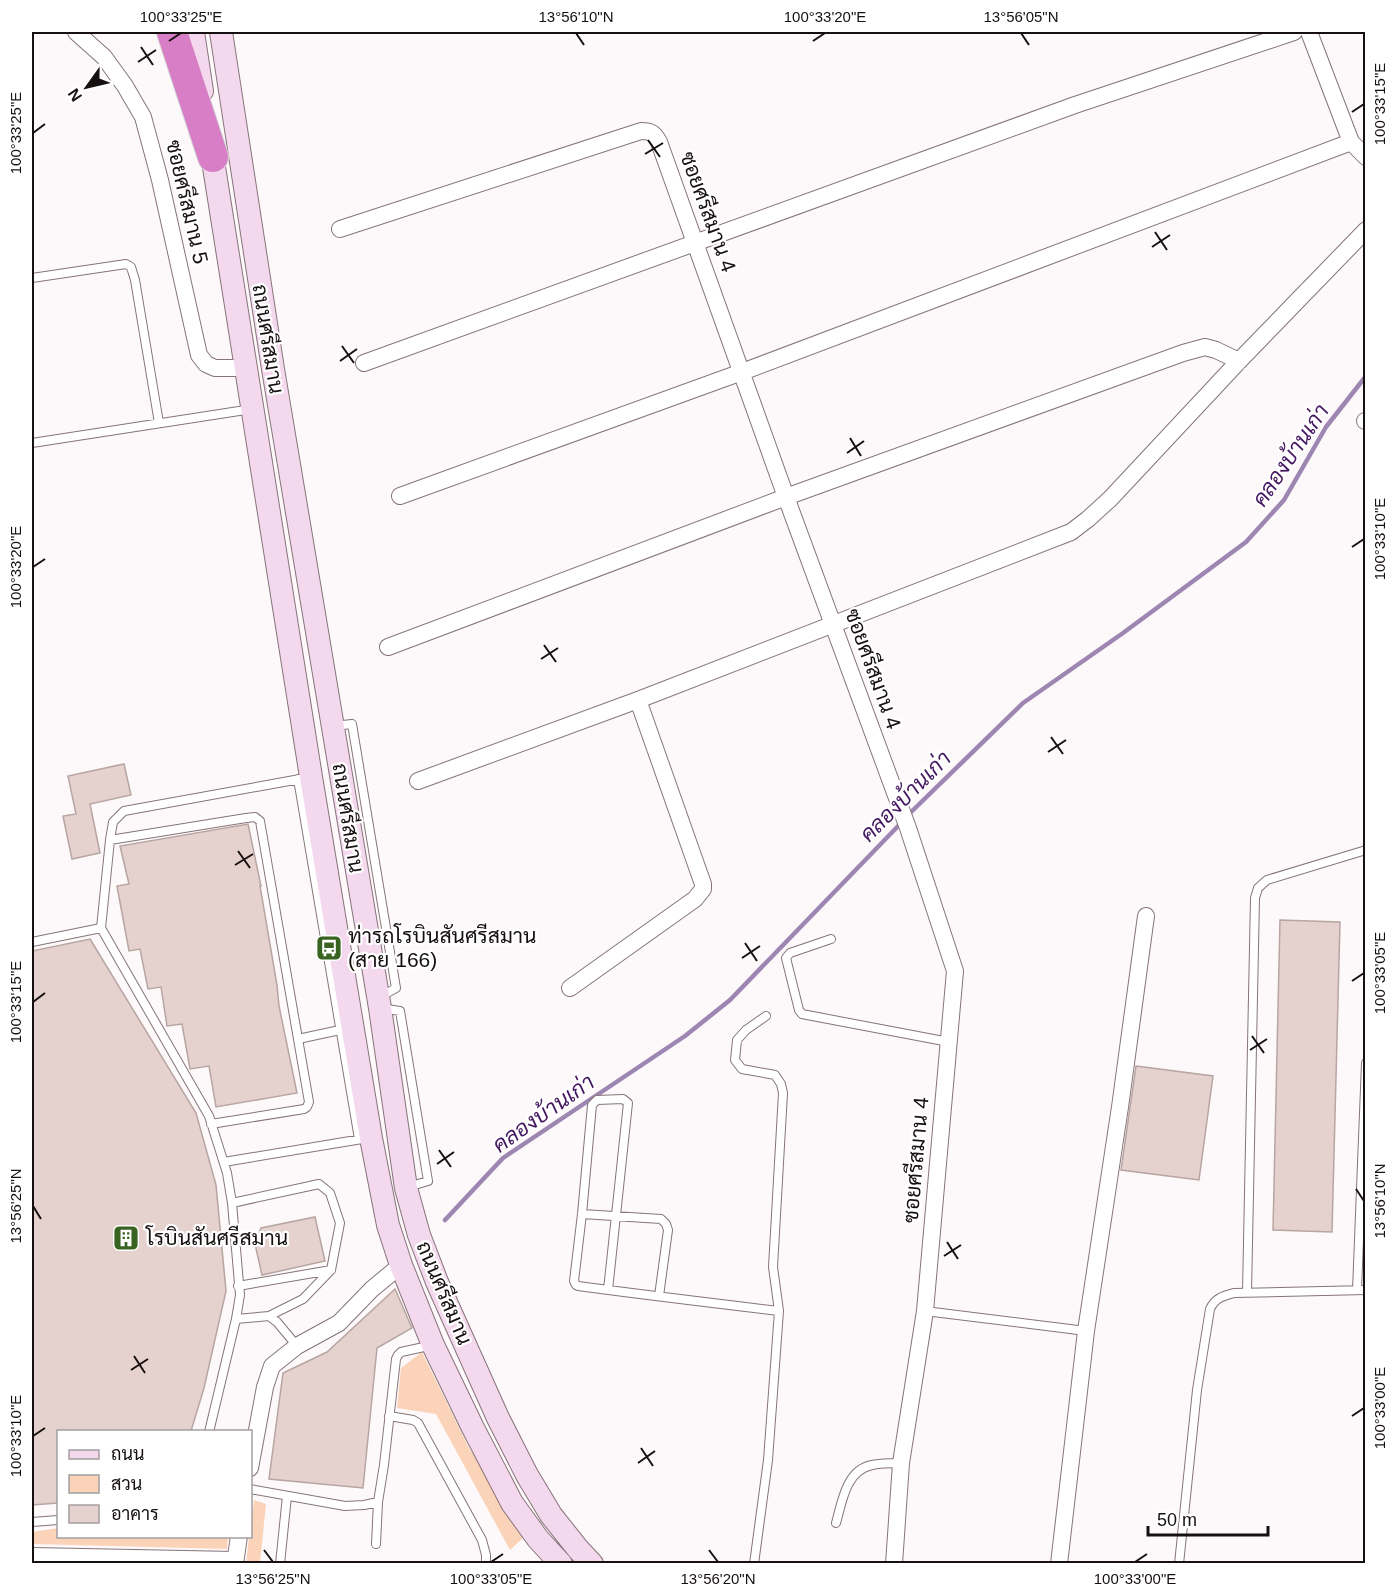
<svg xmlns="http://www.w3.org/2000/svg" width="1397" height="1595" font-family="Helvetica,Sarabun,sans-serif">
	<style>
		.green { fill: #fbd3b9 }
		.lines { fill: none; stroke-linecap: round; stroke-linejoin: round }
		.stream { stroke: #9e86b2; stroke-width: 4.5 }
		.building { fill: #e5d2cf; stroke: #b7a5a2; stroke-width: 1.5 }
		.service-casing { stroke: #857478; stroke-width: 10 }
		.minor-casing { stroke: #857478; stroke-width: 18 }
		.secondary-casing { stroke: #857478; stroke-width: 24 }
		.motorway-casing { stroke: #d5d4d4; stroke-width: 32 }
		.service { stroke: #fff; stroke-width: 8 }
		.minor { stroke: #fff; stroke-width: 16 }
		.secondary { stroke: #f3d8ee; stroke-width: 22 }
		.motorway { stroke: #d87ec6; stroke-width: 30 }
		.ticks { fill: none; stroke: #161011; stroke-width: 2 }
		.labels { text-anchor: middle; stroke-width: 4.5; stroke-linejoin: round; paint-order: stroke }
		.street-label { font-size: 21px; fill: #161011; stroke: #fff }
		.poi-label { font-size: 21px; fill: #161011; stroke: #fff; text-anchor: start }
		.water-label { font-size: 22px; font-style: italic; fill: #431860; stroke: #fff }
		.neatline { fill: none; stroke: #161011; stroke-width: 2 }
		.ticks-label { font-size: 15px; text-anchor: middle; fill: #161011 }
	</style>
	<rect width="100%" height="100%" fill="#fdf9fa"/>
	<path class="green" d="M422,1352L470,1450L490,1474L526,1535L510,1550L436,1414L397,1408L401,1368Z
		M254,1500L266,1504L260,1563H246L249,1537L250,1536Z
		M58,1528V1536L228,1537L227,1549L32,1544V1532Z"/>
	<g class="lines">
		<path class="stream" d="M907,816L1023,703L1123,633L1246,542L1284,500L1326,427L1366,376
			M445,1220L503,1158L685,1036L730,1000L902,822"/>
	</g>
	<path class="building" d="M124,764L131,795L90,804L100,853L72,859L63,816L76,814L68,776Z
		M248,824L261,886H260L277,985L279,1006L297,1093L216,1107L209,1066L190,1069L182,1024L167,1026L161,987L148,989L140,949L129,951L117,886L129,884L120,846Z
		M1280,920L1340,922L1332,1232L1273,1230Z
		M90,939L196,1113L216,1185L226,1291L204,1388L191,1431H58V1503L32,1505V951Z
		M1136,1066L1213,1076L1199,1180L1121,1170Z
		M315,1217L325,1261L262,1275L255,1244L261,1228Z
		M395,1289L412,1328L377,1348L363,1488L269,1479L283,1373L327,1352Z"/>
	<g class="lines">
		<defs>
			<path id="service" d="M32,278L126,264L131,267L135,280L159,423
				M32,443L252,409
				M333,726L352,724L396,988L380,997
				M298,779L359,1139
				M110,840L246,818L255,817L260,821L309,1102L307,1107L304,1109L211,1124
				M831,939L790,953L786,958L799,1010L802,1014L949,1042
				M32,942L101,928
				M380,1008L400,1011L428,1181L408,1187
				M298,1039L340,1030
				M224,1162L362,1139
				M232,1203L319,1184L330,1193L340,1223L331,1270L303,1299L269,1316L236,1319
				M582,1214L661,1219L666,1224L668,1230L659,1296
				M238,1286L331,1270
				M608,1290L628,1103L623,1099L597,1100L592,1105L582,1214L574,1281L576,1285L578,1286C645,1295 712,1303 779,1311
				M1357,1290L1366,1063
				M1247,1292L1255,898L1258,888L1267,880L1366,850
				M925,1311L1086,1331
				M269,1316L277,1322L297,1346
				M389,1416L413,1420L418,1423L482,1540L486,1555V1564
				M209,1432L236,1319L240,1295L232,1203L227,1173L209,1116L101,928L110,840L113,822L124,811L311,777
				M250,1489L345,1506L364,1505L378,1502L384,1465L396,1359L398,1355L401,1352L433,1345
				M32,1522L58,1520
				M836,1523C842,1502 846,1470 872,1465C881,1463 891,1463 901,1463
				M376,1544L378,1502
				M280,1564L287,1496
				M754,1564L768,1460L779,1311L773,1267L783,1093L781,1084L775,1075L742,1069L735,1060L737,1040L746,1030L766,1016
				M1179,1564L1197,1390L1210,1309C1215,1298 1223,1296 1234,1293L1366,1290"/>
			<path id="minor" d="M76,32L104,57L125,86L143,117L160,180L199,355L206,364L215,368H246
				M1309,32L1351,142L1366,157
				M340,229L641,131C651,131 654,133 659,142L786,497L908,828L955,971L925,1311L901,1463L894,1564
				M364,363L1075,105L1294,32
				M1365,421H1366
				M400,496L742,372L1351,142
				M388,647L786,497L1183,353L1205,347L1216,350L1239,361
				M418,781L638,700L1071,532L1088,519L1110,499L1239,361L1366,230
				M570,988L695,899L703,889V884L638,700
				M250,1468L265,1387L272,1366L297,1346L339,1323L372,1289L401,1265
				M32,1556L235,1560
				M235,1564L239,1536
				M1059,1564L1086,1331L1120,1107L1146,916"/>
			<path id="secondary" d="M193,32L202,91
				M221,32L273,369L380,1008L406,1188L419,1235L437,1282L498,1418L527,1475L551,1515L578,1549L592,1564
				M210,142L311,777L371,1138L388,1225L401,1265L433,1345L473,1428L512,1503L538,1539L561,1564"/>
			<path id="motorway" d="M172,32L213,157"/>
		</defs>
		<use href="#service" class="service-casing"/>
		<use href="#minor" class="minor-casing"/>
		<use href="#secondary" class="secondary-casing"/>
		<use href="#motorway" class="motorway-casing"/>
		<use href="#service" class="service"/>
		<use href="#minor" class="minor"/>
		<use href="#secondary" class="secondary"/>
		<use href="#motorway" class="motorway"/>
	</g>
	<path class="ticks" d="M576,33L584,45M1021,33L1029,45M169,41L181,33M813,41L825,33M141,47L153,65M138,62L156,50M1352,112L1364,104M33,133L45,124M648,140L660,157M645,154L663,143M1155,232L1167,250M1152,247L1170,235M342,346L354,363M340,361L357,349M850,438L861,456M847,453L864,441M1352,547L1364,539M33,567L45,559M544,645L556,662M541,659L558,648M1051,737L1063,754M1048,752L1066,740M238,851L250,868M235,865L253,854M745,943L757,961M742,958L760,946M1352,981L1364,973M33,1002L45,993M1252,1036L1264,1053M1250,1050L1267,1039M439,1150L451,1167M437,1164L454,1152M1356,1189L1364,1201M33,1206L41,1219M947,1242L958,1259M944,1256L961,1245M134,1356L145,1373M131,1370L148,1359M1352,1416L1364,1408M33,1436L45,1428M641,1448L653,1466M638,1463L655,1451M264,1550L273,1562M709,1550L718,1562M491,1562L503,1554M1135,1562L1147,1554"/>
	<defs>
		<symbol id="bus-square" viewBox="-11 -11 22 22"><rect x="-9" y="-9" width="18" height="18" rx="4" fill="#396320" stroke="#fff"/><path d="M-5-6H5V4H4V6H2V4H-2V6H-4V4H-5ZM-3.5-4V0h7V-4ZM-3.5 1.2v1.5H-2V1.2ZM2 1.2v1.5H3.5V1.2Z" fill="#fff"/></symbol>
		<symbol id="building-square" viewBox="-11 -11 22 22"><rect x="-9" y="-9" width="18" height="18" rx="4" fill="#396320" stroke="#fff"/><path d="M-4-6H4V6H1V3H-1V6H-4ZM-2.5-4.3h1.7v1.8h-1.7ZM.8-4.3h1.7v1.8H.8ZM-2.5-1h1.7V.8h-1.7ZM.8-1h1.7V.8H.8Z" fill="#fff"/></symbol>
	</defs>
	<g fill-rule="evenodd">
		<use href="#bus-square" x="314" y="933" width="30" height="30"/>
		<use href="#building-square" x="111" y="1223" width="30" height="30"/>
	</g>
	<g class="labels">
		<g class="street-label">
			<text transform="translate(187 202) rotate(77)" y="7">ซอยศรีสมาน 5</text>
			<text transform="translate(708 212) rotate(70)" y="7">ซอยศรีสมาน 4</text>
			<text transform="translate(268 339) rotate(81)" y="7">ถนนศรีสมาน</text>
			<text transform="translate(873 669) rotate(70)" y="7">ซอยศรีสมาน 4</text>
			<text transform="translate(348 818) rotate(81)" y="7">ถนนศรีสมาน</text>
			<text transform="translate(916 1160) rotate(-85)" y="7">ซอยศรีสมาน 4</text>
			<text transform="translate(444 1293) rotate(67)" y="7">ถนนศรีสมาน</text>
		</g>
		<g class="poi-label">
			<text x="348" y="943">ท่ารถโรบินสันศรีสมาน<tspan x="348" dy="24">(สาย 166)</tspan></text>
			<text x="146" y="1245">โรบินสันศรีสมาน</text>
		</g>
		<g class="water-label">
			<text transform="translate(1290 455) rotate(-56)" y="8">คลองบ้านเก่า</text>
			<text transform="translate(905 796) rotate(-45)" y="8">คลองบ้านเก่า</text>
			<text transform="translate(543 1113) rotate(-35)" y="8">คลองบ้านเก่า</text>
		</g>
	</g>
	<rect width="1397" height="1595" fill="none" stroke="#ffffff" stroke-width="66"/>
	<rect x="57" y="1430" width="195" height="108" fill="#ffffff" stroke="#a29fa0" stroke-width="1.5"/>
	<rect x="69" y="1450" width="30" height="9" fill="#f3d8ee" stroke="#a29fa0" stroke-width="1.5"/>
	<text x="111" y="1460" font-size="18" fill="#161011">ถนน</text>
	<rect x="69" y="1475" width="30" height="18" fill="#fbd3b9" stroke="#a29fa0" stroke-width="1.5"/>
	<text x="111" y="1490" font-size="18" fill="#161011">สวน</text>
	<rect x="69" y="1505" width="30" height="18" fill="#e5d2cf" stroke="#a29fa0" stroke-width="1.5"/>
	<text x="111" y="1520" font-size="18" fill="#161011">อาคาร</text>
	<g transform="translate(87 87) rotate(236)" stroke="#ffffff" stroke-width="4.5" paint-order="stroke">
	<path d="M0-4.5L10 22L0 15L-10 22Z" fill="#161011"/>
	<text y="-9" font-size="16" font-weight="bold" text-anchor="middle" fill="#161011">N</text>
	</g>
	<path d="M1148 1526v9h120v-9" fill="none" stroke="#161011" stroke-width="3"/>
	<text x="1157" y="1526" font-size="18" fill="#161011" stroke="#ffffff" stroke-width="4.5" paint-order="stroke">50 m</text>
	<rect x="33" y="33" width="1331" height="1529" class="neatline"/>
	<g class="ticks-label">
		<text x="181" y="22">100°33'25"E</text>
		<text x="576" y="22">13°56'10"N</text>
		<text x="825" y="22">100°33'20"E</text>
		<text x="1021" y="22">13°56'05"N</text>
		<text transform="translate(1380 104) rotate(-90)" y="5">100°33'15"E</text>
		<text transform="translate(16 133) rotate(-90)" y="5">100°33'25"E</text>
		<text transform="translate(1380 539) rotate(-90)" y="5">100°33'10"E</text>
		<text transform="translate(16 567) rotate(-90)" y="5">100°33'20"E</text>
		<text transform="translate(1380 973) rotate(-90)" y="5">100°33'05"E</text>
		<text transform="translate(16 1002) rotate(-90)" y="5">100°33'15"E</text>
		<text transform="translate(1380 1201) rotate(-90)" y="5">13°56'10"N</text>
		<text transform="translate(16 1206) rotate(-90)" y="5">13°56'25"N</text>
		<text transform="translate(1380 1408) rotate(-90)" y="5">100°33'00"E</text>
		<text transform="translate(16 1436) rotate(-90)" y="5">100°33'10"E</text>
		<text x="273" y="1584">13°56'25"N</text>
		<text x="491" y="1584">100°33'05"E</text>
		<text x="718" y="1584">13°56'20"N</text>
		<text x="1135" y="1584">100°33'00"E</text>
	</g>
</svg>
